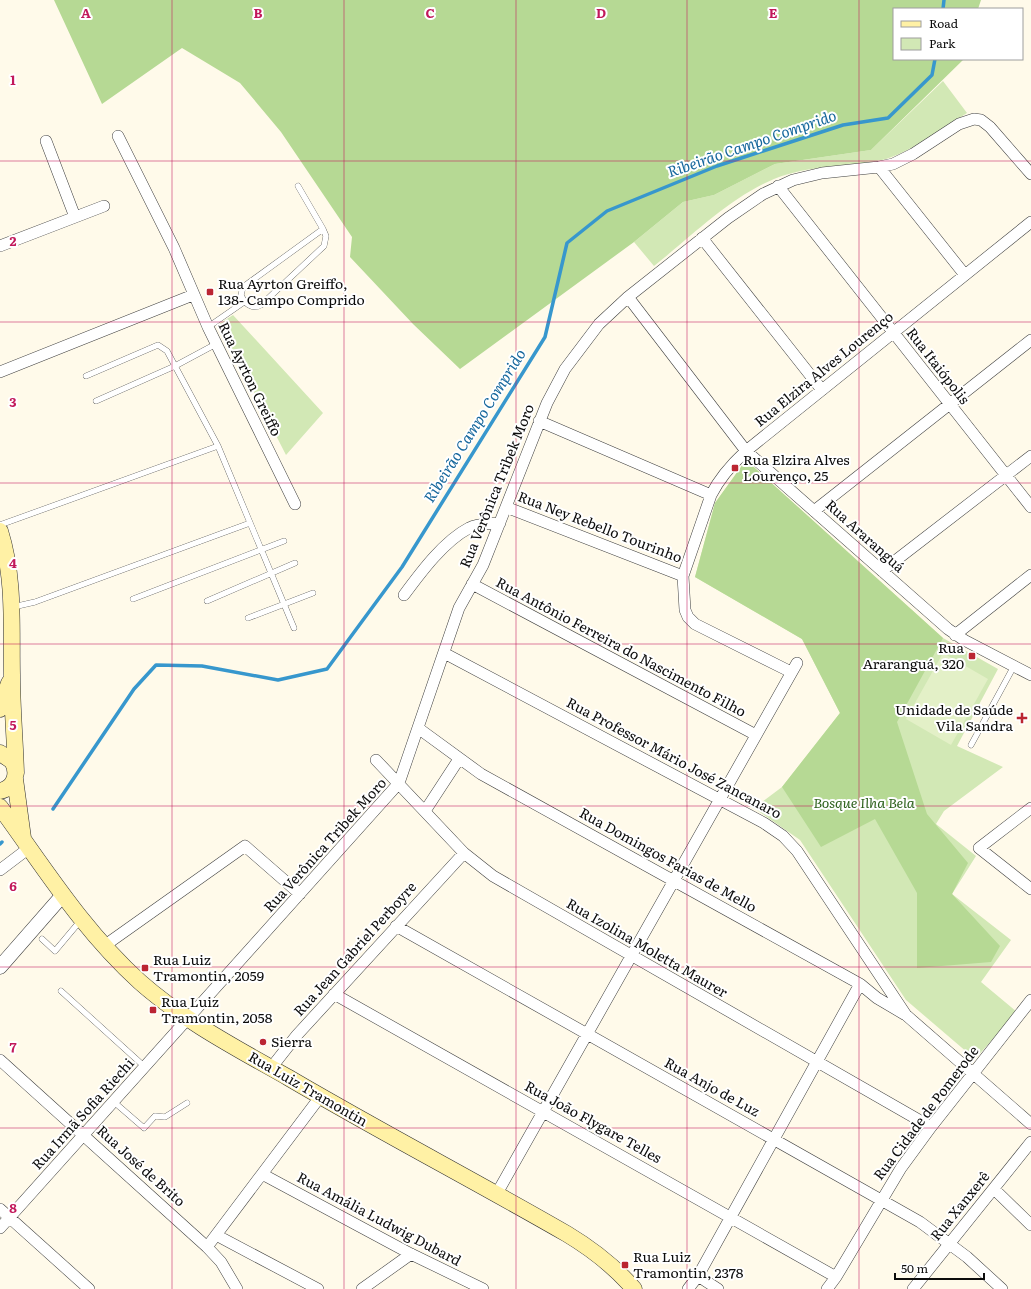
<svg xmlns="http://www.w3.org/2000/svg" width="1031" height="1289" font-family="Literata,serif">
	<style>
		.green { fill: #d2e8b5 }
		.forest { fill: #b6d994 }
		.pitch { fill: #e3f0c7 }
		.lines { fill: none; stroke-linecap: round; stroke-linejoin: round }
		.stream { stroke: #3797cd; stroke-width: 3.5 }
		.service-casing { stroke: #3f3f3f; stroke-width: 6 }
		.minor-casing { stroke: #3f3f3f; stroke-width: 12 }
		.tertiary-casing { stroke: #3f3f3f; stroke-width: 15 }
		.secondary-casing { stroke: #2e2e2e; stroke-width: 17 }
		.service { stroke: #fff; stroke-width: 5.5 }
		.minor { stroke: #fff; stroke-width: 11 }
		.tertiary { stroke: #fff; stroke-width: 14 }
		.secondary { stroke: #fff1a5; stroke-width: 16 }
		.grid { fill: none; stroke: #c2185b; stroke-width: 1; stroke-opacity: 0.55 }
		.poi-dot { fill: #bb2532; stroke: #fff; stroke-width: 1.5 }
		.labels { text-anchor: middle; stroke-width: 4; stroke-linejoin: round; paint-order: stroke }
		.poi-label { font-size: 14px; fill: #0c0c0c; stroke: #fff; text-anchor: start }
		.street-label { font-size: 14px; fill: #0c0c0c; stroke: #fff }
		.park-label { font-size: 14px; font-style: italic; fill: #2e621d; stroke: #fff }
		.water-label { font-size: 15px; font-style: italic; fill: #16679c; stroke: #fff }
		.grid-label { font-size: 13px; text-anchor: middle; font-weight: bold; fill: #c2185b; stroke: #fff; stroke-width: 4; stroke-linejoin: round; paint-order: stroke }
	</style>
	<rect width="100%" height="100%" fill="#fffaea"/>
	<path class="green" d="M943,81L967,113C943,128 908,154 882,160C846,167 808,165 774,179C729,198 692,236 654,266L634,242L683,202L714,195L775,164L871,150Z
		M233,315L323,413L286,455L219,324Z
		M746,460L943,638L998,669L957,746L1003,767L944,811L936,824L976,856L952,894L1011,940L981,982L1017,1012L975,1059L906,1000L800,840L754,808L782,787L840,713L802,639L695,577L715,503Z"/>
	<path class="forest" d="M54,0H981L978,9H894V59H964L871,150L775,164L714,195L683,202L634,242L460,369L413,324L350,257L352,237L281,132L240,83L182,48L102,104Z
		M746,460L943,638L897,722L927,814L968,863L952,894L1000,946L991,962L917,968V893L875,819L821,847L782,787L840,713L802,639L695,577L715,503Z"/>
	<path class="pitch" d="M943,653L988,679L951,745L906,719Z"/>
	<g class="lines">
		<path class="stream" d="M943,9L944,0
			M53,809L134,689L156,665L202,666L278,680L327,669L402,567L545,337L567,243L607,211L717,166L843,125L888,118L932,75L935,59
			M0,844L2,842"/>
		<defs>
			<path id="service" d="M298,186L323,229
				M323,229L326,236L324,246L261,305C252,310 245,304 241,295L243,287Z
				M208,327L244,302
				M86,376L158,345L167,351L218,446L294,628
				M96,401L175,366L216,344
				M0,525L218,446
				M133,599L284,541
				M207,601L295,563
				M13,607L35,602L250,523
				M248,618L313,593
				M971,745L1014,666
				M42,939L55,951L81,920
				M61,991L145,1067
				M114,1102L144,1128L155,1116L165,1117L187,1103"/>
			<path id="minor" d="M118,136L174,248L208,327L295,504
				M46,141L75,217
				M879,167L965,275
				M778,186L1031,507
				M702,238L822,390
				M0,246L104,206
				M628,297L746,451L948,629L964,640L1031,675
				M0,372L193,295
				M539,421L711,495
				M506,507L683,576
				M814,511L1031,340
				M882,571L1031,456
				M472,584L756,735
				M404,595C421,572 444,541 469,528C478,523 490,524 500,523
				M955,635L1031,575
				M444,653L764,823L783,836L797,851L906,1015L1031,1124
				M791,672L695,624L688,617L685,610L683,576L711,495C720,477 732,464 746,451L1031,222
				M418,728L481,774L860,984L877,998L904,1014
				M376,760L464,853L493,876L931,1127
				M1031,808L979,848L1031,889
				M425,811L459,759
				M0,870L29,848
				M396,926L920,1222L967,1257L1002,1289
				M104,946L245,846L300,894
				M334,994L836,1277
				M0,1060L207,1247L221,1262L237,1289
				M271,1068L297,1035L464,853
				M262,1174L411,1254L483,1289
				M994,1189L1031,1225
				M496,1195L797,663
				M0,1209L89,1289
				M0,1228L399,783L459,608L483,565L547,403L565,369L599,324L628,297L728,218L763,194L793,180L822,173L879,167L893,164L913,154L959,124L974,119L981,120L990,127L1031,174
				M216,1235L318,1289
				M207,1247L320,1097
				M698,1276L718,1289
				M362,1289L411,1254
				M688,1289L698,1276L860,984
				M827,1289L836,1277L901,1168L931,1127L1031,1000
				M913,1289L1031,1142"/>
			<path id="tertiary" d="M0,967L62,896"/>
			<path id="secondary" d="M0,531C15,579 11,626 12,675C12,707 15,740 16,773
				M0,709L9,683
				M0,753L12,761C19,773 15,788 0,791
				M15,779L23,838
				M0,807C46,870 82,929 140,982C184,1021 238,1049 289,1078C381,1132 475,1181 567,1234C592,1249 615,1267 634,1289"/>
		</defs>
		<use href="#service" class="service-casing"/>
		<use href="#minor" class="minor-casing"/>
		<use href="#tertiary" class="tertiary-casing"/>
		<use href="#secondary" class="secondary-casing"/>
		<use href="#service" class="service"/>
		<use href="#minor" class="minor"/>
		<use href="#tertiary" class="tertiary"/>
		<use href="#secondary" class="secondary"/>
	</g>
	<path class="grid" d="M172,0V1289M344,0V1289M516,0V1289M687,0V1289M859,0V1289M0,161H1031M0,322H1031M0,483H1031M0,644H1031M0,806H1031M0,967H1031M0,1128H1031"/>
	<g class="poi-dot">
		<rect x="206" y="288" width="8" height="8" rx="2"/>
		<rect x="731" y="464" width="8" height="8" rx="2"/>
		<rect x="968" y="652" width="8" height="8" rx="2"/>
		<path d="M1020 712h4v4h4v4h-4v4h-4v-4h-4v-4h4z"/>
		<rect x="141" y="964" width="8" height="8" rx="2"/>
		<rect x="149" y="1006" width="8" height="8" rx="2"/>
		<circle cx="263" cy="1042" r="4"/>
		<rect x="621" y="1261" width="8" height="8" rx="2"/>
	</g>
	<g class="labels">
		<g class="poi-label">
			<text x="218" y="289">Rua Ayrton Greiffo,<tspan x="218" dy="16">138- Campo Comprido</tspan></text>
			<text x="743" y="465">Rua Elzira Alves<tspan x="743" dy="16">Lourenço, 25</tspan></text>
			<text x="964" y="653" text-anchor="end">Rua<tspan x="964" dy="16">Araranguá, 320</tspan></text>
			<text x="1013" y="715" text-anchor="end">Unidade de Saúde<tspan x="1013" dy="16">Vila Sandra</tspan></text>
			<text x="153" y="965">Rua Luiz<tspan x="153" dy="16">Tramontin, 2059</tspan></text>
			<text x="161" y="1007">Rua Luiz<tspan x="161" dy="16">Tramontin, 2058</tspan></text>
			<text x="271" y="1047">Sierra</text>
			<text x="633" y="1262">Rua Luiz<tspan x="633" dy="16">Tramontin, 2378</tspan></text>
		</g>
		<g class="street-label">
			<text transform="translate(938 366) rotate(52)" y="5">Rua Itaiópolis</text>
			<text transform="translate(824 369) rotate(-39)" y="5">Rua Elzira Alves Lourenço</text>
			<text transform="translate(250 379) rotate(64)" y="5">Rua Ayrton Greiffo</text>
			<text transform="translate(497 486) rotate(-68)" y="5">Rua Verônica Tribek Moro</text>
			<text transform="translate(600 527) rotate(21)" y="5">Rua Ney Rebello Tourinho</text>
			<text transform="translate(865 536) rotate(42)" y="5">Rua Araranguá</text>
			<text transform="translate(621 647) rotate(28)" y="5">Rua Antônio Ferreira do Nascimento Filho</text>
			<text transform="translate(674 758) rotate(28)" y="5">Rua Professor Mário José Zancanaro</text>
			<text transform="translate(325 845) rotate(-48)" y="5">Rua Verônica Tribek Moro</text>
			<text transform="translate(668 860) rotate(29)" y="5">Rua Domingos Farias de Mello</text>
			<text transform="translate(647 948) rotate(30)" y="5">Rua Izolina Moletta Maurer</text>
			<text transform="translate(355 949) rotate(-48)" y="5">Rua Jean Gabriel Perboyre</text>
			<text transform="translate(712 1087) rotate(29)" y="5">Rua Anjo de Luz</text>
			<text transform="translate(308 1089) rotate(30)" y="5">Rua Luiz Tramontin</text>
			<text transform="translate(926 1113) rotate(-53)" y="5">Rua Cidade de Pomerode</text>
			<text transform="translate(83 1114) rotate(-48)" y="5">Rua Irmã Sofia Riechi</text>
			<text transform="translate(593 1122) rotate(29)" y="5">Rua João Flygare Telles</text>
			<text transform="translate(141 1166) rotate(42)" y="5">Rua José de Brito</text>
			<text transform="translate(960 1206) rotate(-51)" y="5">Rua Xanxerê</text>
			<text transform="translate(379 1219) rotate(28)" y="5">Rua Amália Ludwig Dubard</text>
		</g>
		<g class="park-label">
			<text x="864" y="808">Bosque Ilha Bela</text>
		</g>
		<g class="water-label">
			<text transform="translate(752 144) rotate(-19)" y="5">Ribeirão Campo Comprido</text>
			<text transform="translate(475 426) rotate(-58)" y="5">Ribeirão Campo Comprido</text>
		</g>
	</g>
	<g class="grid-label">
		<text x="86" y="18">A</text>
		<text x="258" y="18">B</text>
		<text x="430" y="18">C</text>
		<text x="601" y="18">D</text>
		<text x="773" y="18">E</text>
		<text x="13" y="85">1</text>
		<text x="13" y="246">2</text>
		<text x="13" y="407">3</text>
		<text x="13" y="568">4</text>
		<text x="13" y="730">5</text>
		<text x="13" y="891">6</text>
		<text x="13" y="1052">7</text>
		<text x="13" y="1213">8</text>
	</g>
	<rect x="893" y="8" width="130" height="52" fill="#ffffff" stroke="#9e9e9e"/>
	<rect x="901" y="21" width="20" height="6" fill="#fff1a5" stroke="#9e9e9e"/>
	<text x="929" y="28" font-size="12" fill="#0c0c0c">Road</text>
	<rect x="901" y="38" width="20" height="12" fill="#d2e8b5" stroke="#9e9e9e"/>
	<text x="929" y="48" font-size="12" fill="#0c0c0c">Park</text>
	<path d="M895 1273v6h89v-6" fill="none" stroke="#0c0c0c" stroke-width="2"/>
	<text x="901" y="1273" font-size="12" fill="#0c0c0c" stroke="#ffffff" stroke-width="3" paint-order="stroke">50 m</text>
</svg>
